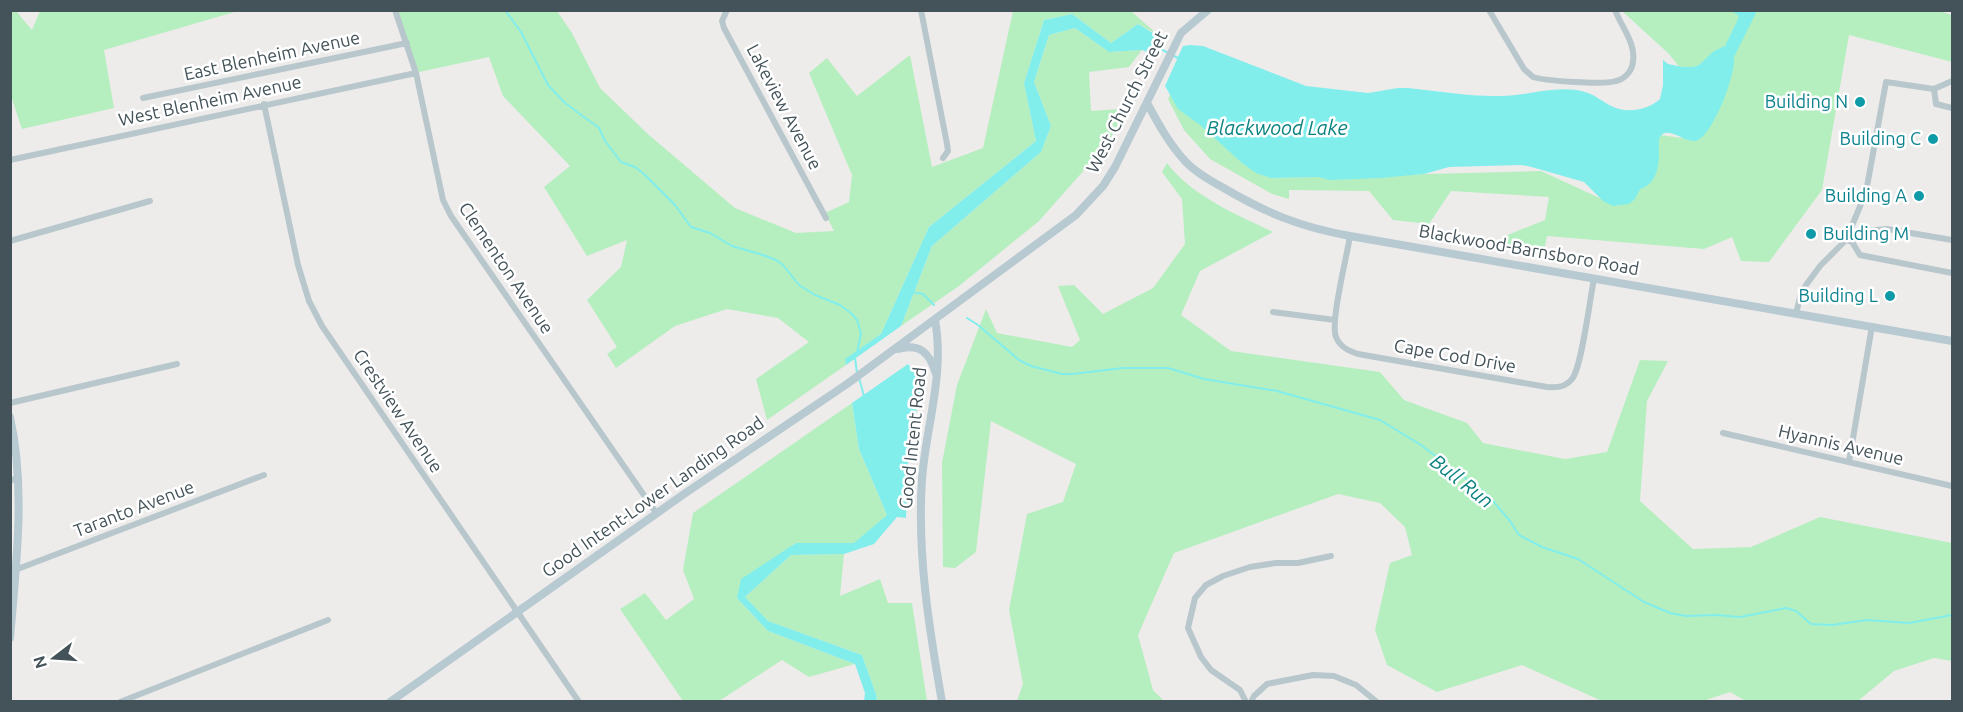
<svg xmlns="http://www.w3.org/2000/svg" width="1963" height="712" font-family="Ubuntu,sans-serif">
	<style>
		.green { fill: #b6efbf }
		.water { fill: #81eeec }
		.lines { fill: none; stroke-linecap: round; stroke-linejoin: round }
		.stream { stroke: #81eeec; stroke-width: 2 }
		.street { stroke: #b8c7cc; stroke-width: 6 }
		.secondary { stroke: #b7c9d1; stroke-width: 8 }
		.culture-dot { fill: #0f9aa8; stroke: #fff; stroke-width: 2 }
		.labels { text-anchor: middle; stroke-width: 5; stroke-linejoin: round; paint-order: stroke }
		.street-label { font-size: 18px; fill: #435359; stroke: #fff }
		.culture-label { font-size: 18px; fill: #0d838f; stroke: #fff; text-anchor: end }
		.water-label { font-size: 20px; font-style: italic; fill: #0a8280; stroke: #fff }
	</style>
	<rect width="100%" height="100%" fill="#eeebeb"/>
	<path class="green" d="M1936,10L1952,15V62L1849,35L1822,190L1769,262L1741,261L1732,237L1704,249L1547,236L1544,251L1502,244L1505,236L1545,220L1549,197L1451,191L1429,224L1393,220L1369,191L1289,190V199L1272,194L1210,159L1184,130L1168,99L1171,93L1271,178L1541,171L1617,206L1652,166L1660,135L1698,140L1717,114L1669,54L1622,11Z
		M10,11H16L32,30L40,11H238L104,50L114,108L22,129L11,96Z
		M393,11H557L572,33L600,88L649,135L735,208L796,233L834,231L825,213L849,202L852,175L809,73L827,58L857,96L910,55L932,167L983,148L1013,11H1131L1158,35L1138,24L1111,43L1072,14L1044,20L1024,83L1036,141L929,227L881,334L846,359V365L767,420L756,379L809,342L778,318L727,309L675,326L616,368L607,354L617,347L587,300L621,267L627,240L587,256L544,187L570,166L503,96L489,57L419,72Z
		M1075,28L1109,52L1142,50L1129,67L1089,72L1091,111L1119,109L1122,115L1109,142L1039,221L959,286L901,326L932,246L1041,152L1051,126L1034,82L1049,35Z
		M1167,163C1193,197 1236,214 1273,232L1200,271L1181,315L1231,351L1380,372L1404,400L1467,423L1483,443L1565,459L1607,452L1640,360L1668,361L1647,401L1640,501L1693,549L1751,547L1820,517L1952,543V661L1934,658L1894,671L1858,701H1746L1730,692L1703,701H1602L1522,665L1437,692L1387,665L1375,630L1390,563L1412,555L1405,527L1380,503L1338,494L1174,553L1138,635L1153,690L1164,701H1017L1023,684L1009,610L1027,514L1063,502L1076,464L991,421L976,552L955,568L943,567L942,463L957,385L986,309L997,333L1072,347L1080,340L1058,286L1074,285L1103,314L1153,288L1185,244L1182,199L1162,172Z
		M852,403L859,449L887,515L854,544L795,543L737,598L768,631L855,664L809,677L782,660L719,701H683L620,609L645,593L666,620L694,599L683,570L693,513Z
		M844,554L840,596L880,579L888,603H912L927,701H876L877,697L862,655L768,621L745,597L791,555Z"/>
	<path class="water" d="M1731,11H1757L1734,57C1736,74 1714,132 1698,140C1687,146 1668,124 1660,137C1658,140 1659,147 1659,151C1659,166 1657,184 1640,189L1635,199L1629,204L1613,206L1603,201L1584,182L1528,166L1520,165L1449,167L1424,174L1380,178L1330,180L1318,177L1271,178L1256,173L1242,163L1200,125L1178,109L1165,86L1183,46L1190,45L1203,46L1306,86L1368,93L1398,88H1408C1439,91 1471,97 1501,96C1529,96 1561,83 1588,93C1596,96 1602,101 1609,105C1625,114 1647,111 1660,99L1663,85V60L1668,64L1683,67H1693L1699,65L1714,51L1725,46L1739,17L1738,15Z
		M1072,14L1111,43L1138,24L1158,36L1150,53L1142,50L1109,52L1075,28L1049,35L1034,82L1051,126L1041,152L932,246L901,326L846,365L845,359L881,334L929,227L1036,141L1024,83L1044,20Z
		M908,364L923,383L909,442L906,518L897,517L874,544L844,554L791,555L745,597L768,621L862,655L877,697L876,701H864L865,693L855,664L768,631L737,598L741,579L796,543H854L887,515L859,449L852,403Z"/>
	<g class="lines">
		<path class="stream" d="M505,10L521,32L548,85L565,103L599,128L605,141L621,162L635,167L644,174L675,205L691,227L710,233L732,246L763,255L776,260L783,265L799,285L815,295L840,305L851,313L857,320L861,333L857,353
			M1153,45L1180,59
			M911,292L923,294L934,305
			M967,318L978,325L1019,360L1031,366L1062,374H1072L1123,368H1168L1204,379L1277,391L1380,420L1421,445L1488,495L1510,521L1519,535L1542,547L1578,559L1644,602L1670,613L1686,616L1716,615L1740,617L1786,608L1796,611L1811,624L1832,625L1867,620L1909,623L1952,615
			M855,358L857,373
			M859,378L864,396"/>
		<path class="street" d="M395,10L416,73L443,200L451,216L657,514
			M727,10L722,21L724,28L826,218
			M921,10L947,144L948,151L943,158
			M1489,10L1524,69L1533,77C1546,81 1603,85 1616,81C1625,79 1632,71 1633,62C1636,43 1622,28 1615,10
			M1934,89L1952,81
			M143,98L407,43
			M264,104L298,265L309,301L322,326L579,702
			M10,160L416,73
			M1350,236C1347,256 1330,322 1336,337C1340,347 1349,351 1358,354L1547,387C1556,388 1566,387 1572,379C1582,367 1590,297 1594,279
			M1846,240L1852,242L1860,255L1952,273
			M10,241L150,201
			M1852,242L1866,231L1887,229L1952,240
			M1273,312L1335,320
			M1796,314L1801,293L1806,285L1820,266L1846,240L1866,192L1886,82L1934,89L1936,104L1952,108
			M10,403L177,364
			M1723,433L1952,486
			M1849,462L1872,326
			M10,481L19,477
			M15,570L264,475
			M120,702L328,620
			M1246,702L1240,690L1211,670L1201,657L1188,628L1195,598L1206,585L1223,576L1250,567L1276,563H1298L1331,556
			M1251,702L1254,696L1267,684L1313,675L1334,676L1356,685L1377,702"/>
		<path class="secondary" d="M1147,103C1158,123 1169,144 1185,161C1195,172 1209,180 1222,187C1266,213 1300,227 1350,236L1952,341
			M935,320C945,374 926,426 922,479C917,554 929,628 942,702
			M898,349C920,343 930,353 936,374
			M10,417C26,489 16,565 10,638
			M390,702L684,494L847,384L1076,215L1103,186L1115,167L1181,33L1208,10"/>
	</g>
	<g class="culture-dot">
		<circle cx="1860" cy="102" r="6"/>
		<circle cx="1933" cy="139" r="6"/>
		<circle cx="1919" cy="196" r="6"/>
		<circle cx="1811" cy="234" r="6"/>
		<circle cx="1890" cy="296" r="6"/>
	</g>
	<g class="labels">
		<g class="street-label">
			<text transform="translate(272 56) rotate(-12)" y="6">East Blenheim Avenue</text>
			<text transform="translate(210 101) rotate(-12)" y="6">West Blenheim Avenue</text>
			<text transform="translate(1127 102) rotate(-63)" y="6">West Church Street</text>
			<text transform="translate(784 107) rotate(62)" y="6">Lakeview Avenue</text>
			<text transform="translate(1529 250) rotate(10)" y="6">Blackwood-Barnsboro Road</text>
			<text transform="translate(506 268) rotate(56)" y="6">Clementon Avenue</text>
			<text transform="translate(1455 356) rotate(10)" y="6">Cape Cod Drive</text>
			<text transform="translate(398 411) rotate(56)" y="6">Crestview Avenue</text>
			<text transform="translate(913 438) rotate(-84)" y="6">Good Intent Road</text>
			<text transform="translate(1841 445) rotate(13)" y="6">Hyannis Avenue</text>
			<text transform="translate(653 497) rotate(-35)" y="6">Good Intent-Lower Landing Road</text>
			<text transform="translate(134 509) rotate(-21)" y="6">Taranto Avenue</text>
		</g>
		<g class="culture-label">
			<text x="1848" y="108">Building N</text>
			<text x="1921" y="145">Building C</text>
			<text x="1907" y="202">Building A</text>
			<text x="1823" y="240" text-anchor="start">Building M</text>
			<text x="1878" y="302">Building L</text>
		</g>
		<g class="water-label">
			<text x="1277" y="135">Blackwood Lake</text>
			<text transform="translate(1462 481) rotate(38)" y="7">Bull Run</text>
		</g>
	</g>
	<rect width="1963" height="712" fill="none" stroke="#435359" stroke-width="24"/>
	<g transform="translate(54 658) rotate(253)" stroke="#ffffff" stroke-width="4.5" paint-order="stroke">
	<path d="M0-4.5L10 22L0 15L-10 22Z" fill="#435359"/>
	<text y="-9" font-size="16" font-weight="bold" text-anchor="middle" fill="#435359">N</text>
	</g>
</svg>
